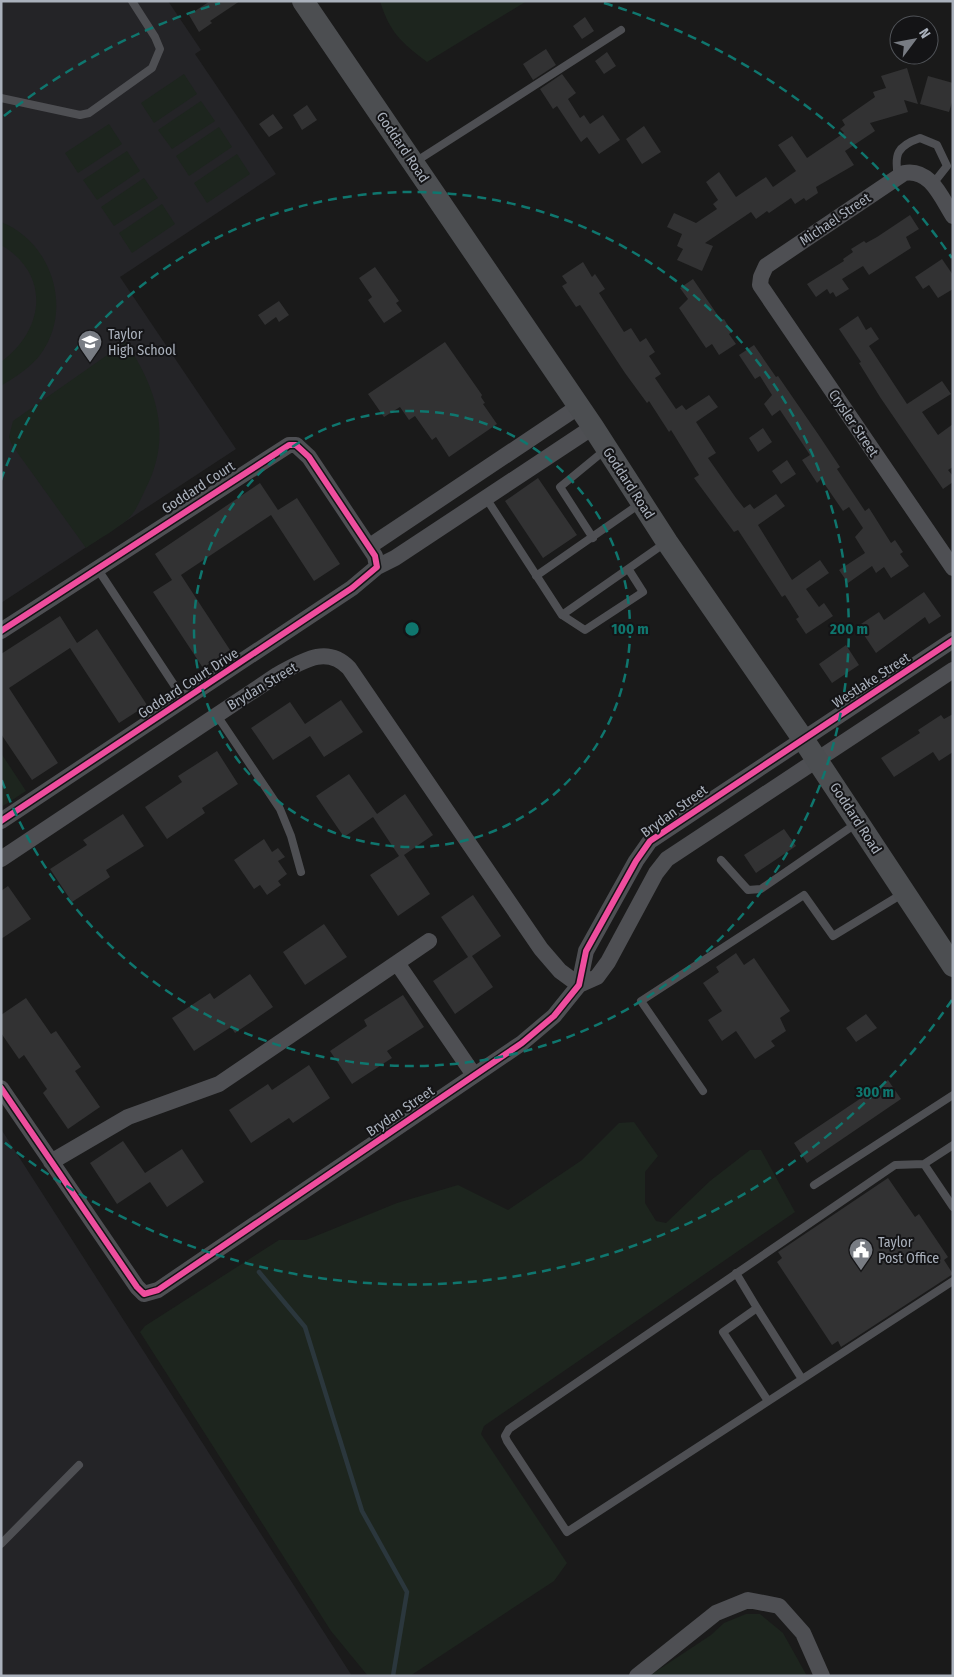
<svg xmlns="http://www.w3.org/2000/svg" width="954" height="1677" font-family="'Fira Sans Condensed',sans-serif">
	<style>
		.built { fill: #242427 }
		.green { fill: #1d251e }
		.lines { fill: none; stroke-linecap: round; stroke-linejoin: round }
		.stream { stroke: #2b373d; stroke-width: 4.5 }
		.building { fill: #323233 }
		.service { stroke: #4e4f53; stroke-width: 8 }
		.minor { stroke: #4e4f53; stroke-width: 16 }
		.secondary { stroke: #4c4e51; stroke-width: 22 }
		.cycleway-casing { stroke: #141416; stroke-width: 9 }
		.cycleway { stroke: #ef4d9e; stroke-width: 6 }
		.ring { fill: none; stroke: #0f766e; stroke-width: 2.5; stroke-dasharray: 9 6 }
		.labels { text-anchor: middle; stroke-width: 4; stroke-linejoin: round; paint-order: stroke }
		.street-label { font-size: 14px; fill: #aab1bc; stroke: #141416 }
		.poi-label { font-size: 14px; fill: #aab1bc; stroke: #141416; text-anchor: start }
		.centre { fill: #0f766e; stroke: #141416; stroke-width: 2.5 }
		.ring-label { font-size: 15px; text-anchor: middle; font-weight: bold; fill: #0f766e; stroke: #141416; stroke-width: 4; stroke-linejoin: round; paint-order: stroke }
	</style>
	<rect width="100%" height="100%" fill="#1a1a1a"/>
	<path class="built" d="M1,1H168L201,50L195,54L276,174L120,277L236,449L1,603Z
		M1,1129L352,1676H1Z"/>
	<path class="green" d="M380,1H527L427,62C401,42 390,33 380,1Z
		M184,74L197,94L154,123L141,103Z
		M201,101L215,121L172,149L158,130Z
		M109,124L122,144L78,173L65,153Z
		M219,127L232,147L189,176L176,156Z
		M127,151L140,171L97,200L83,180Z
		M237,154L250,174L207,203L194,183Z
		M144,178L158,198L114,226L101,207Z
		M162,204L175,224L132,253L119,233Z
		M1,222C52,242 74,310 40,355C30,368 15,377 1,386V362C45,330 51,274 1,245Z
		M126,342C157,390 173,436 145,490C140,500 136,512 127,520C115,530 99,539 86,548L12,445L9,437L13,421Z
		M1,753L26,791L3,806L1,800Z
		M634,1122L658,1156L645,1172V1203L656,1221L666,1223L710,1181L750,1150H761L795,1212L484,1426L481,1434L567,1563L554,1581L410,1676H368L331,1631L140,1332L145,1326L279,1240H306L397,1203L458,1185L508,1210L582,1160L619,1123Z
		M746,1614H760L783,1633L807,1676H649L711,1635L724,1623Z"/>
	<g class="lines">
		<path class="stream" d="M259,1272L305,1327L362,1511L407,1592L393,1676"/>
	</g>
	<path class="building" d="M210,1H240L210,21L212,23L199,32L189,15Z
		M585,17L594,31L582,39L573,26Z
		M546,49L556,65L533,80L523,64Z
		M607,52L616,66L604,74L595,61Z
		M907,68L918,104L904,100L908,112L870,123L875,131L845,151L854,165L816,187L818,193L806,201L804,198L795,204L791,198L769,213L767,211L756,219L751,212L705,243L713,246L702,271L677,260L683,249L677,246L682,234L667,227L674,213L696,223L717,209L713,204L718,200L706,182L719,172L736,197L766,177L773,187L796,171L778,145L792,136L807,158L844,133L840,129L845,125L842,120L875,97L873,92L886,88L881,76Z
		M562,74L576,93L568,99L580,118L584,115L590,124L603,115L620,140L599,154L587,137L581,142L557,106L553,109L540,89Z
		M928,76L953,83V99L949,112L920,104Z
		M307,105L317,120L302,130L293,115Z
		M273,114L283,128L269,137L259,124Z
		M644,126L661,152L642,164L626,139Z
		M910,215L919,229L906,237L911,248L869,275L863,266L842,279L849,289L836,297L833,292L830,294L827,289L816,297L807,284L844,261L843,259L853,252L851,249L864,241L866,243L877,237Z
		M942,259L953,275V289L938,298L929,285L923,289L915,277Z
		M583,262L592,277L595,274L605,289L599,293L624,332L631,328L640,342L646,338L655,352L649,356L661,374L655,378L676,409L682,405L686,410L709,395L718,407L696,422L716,453L708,458L736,498L744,508L750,504L754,509L776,494L785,506L758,525L792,580L820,560L829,573L806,589L819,607L824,603L833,616L806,634L796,619L799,617L785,595L782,597L738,530L734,532L694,478L699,475L671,430L669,432L649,401L647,403L625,373L580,305L576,307L562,286L567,283L562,276Z
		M375,267L399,301L396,303L402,311L384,323L368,300L372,297L359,278Z
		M693,279L721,320L724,319L732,332L729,334L736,344L719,355L712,344L706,348L679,308L688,299L680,288Z
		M279,301L289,315L279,322L276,317L265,325L258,315Z
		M858,316L866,330L871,327L879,339L869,346L907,404L942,381L951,394L922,412L938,435L953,424V467L948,470L953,476V482L943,489L880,397L859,363L861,362L839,329Z
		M445,342L482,395L481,397L485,403L483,404L497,424L449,457L436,437L432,440L415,416L409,420L400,407L384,417L368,394Z
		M754,345L776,377L778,376L818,434L840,467L837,469L865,511L869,508L891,543L895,540L903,552L900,554L909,566L891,578L884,567L876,573L872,566L848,583L839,570L865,553L855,537L863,528L849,507L843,511L821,479L817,483L802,460L810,455L780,410L772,416L764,404L772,395L760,376L755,379L739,355Z
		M763,428L772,442L758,452L749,438Z
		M787,460L796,474L781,484L772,471Z
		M538,478L577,535L543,558L505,501Z
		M260,483L278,510L297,498L340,564L314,581L271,515L181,575L230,650L203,668L153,592L172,580L155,554Z
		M924,592L941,616L929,624L925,617L876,653L858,626L879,612L884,620Z
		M60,616L77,643L97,629L147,705L119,723L70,648L9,688L58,763L32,780L1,734V654Z
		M846,645L859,665L832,683L819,664Z
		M341,700L363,732L324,757L310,736L273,760L251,728L290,702L305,724Z
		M953,714V752L939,761L933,752L894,777L881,758L920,733L918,730L941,715L944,719Z
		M217,751L238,784L202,808L205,813L167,839L145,807L182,782L178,776Z
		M349,774L377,814L405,794L433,835L404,855L430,894L398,916L370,875L399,856L373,817L344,837L316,796Z
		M123,814L144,846L106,870L110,877L72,902L50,869L87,845L83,840Z
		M784,829L796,846L756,873L744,855Z
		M264,839L272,852L278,848L285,857L278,861L287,874L278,881L281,885L267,895L260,885L254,889L234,860Z
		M8,886L31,919L1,939V891Z
		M473,895L501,936L472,956L493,987L455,1014L433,981L468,957L441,917Z
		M324,924L347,957L305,985L283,952Z
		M736,953L744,965L754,958L790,1011L780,1018L786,1031L771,1041L775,1046L755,1059L736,1031L722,1041L708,1020L722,1011L703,983L719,972L716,967Z
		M250,974L273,1007L235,1033L231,1027L194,1051L172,1018L210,993L214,999Z
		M403,995L424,1027L387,1051L392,1058L352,1084L330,1051L367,1026L364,1020Z
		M26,998L51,1034L56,1031L81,1067L75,1071L100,1107L68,1129L43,1093L47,1089L24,1055L19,1059L1,1033V1015Z
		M866,1014L877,1028L856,1042L846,1028Z
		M309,1065L330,1098L293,1123L289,1118L251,1143L229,1110L268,1084L272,1090Z
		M888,1080L901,1099L807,1163L794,1143Z
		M123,1141L145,1173L182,1149L204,1182L167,1207L150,1182L117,1204L90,1163Z
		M888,1178L915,1217L919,1214L948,1257L944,1260L953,1274L841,1347L838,1341L832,1345L777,1262L782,1258L778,1252Z"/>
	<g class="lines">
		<path class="service" d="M1,98L80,115L89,113L152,68L160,49L155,37L132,1
			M415,162L621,30
			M898,177C894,154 897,146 920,138L937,145L947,166L932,185
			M486,498L562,615L585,630L643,592L629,570
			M593,538L560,487L605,450
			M97,568L184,700
			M536,576L641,503
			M562,615L665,543
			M216,714L280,809L291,836L301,872
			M721,860L748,890L761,889L857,823
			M703,1091L641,1001L804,895L833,936L902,894
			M953,1145L924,1164L895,1165L509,1429L505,1436L507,1441L567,1532L953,1281
			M924,1164L953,1207
			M814,1185L953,1095
			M736,1273L757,1308
			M768,1401L723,1332L757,1308L802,1379
			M1,1544L79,1465"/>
		<path class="minor" d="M953,216C941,197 930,168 904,173L766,266L761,277L760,285L953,568
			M370,546L578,407
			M377,567L395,558L593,427
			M1,631L289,445H296L309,457L375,556L377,567L352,588L1,821
			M1,859L277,675C301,662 326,644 349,668L541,949L560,971L579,985
			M397,963L474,1075
			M579,985L597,977L608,962L656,873L667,859L953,670
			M1,1088L137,1287L144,1294L158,1290L522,1043L554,1016L579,985L586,951L636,861L650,841L953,640
			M51,1162L128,1117L219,1084L429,941
			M637,1676L716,1613L748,1600L779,1606L803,1633L822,1676"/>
		<path class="secondary" d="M303,1L593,427L667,542L803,739L953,966"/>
		<defs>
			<path id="cycleway" d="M1,631L289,445H296L309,457L375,556L377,567L352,588L1,821
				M1,1088L137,1287L144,1294L158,1290L522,1043L554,1016L579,985L586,951L636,861L650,841L953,640"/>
		</defs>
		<use href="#cycleway" class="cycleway-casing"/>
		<use href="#cycleway" class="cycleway"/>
	</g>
	<g class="ring">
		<circle cx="412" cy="629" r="218"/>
		<path d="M1 480A437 437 0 1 1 1 778"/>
		<path d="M952 1000A655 655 0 0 1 4 1142M4 116A655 655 0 0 1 220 3M604 3A655 655 0 0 1 952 258"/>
	</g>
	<defs>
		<symbol id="school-pin" viewBox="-11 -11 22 30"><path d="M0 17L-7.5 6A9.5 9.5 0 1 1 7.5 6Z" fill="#787c83" stroke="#141416"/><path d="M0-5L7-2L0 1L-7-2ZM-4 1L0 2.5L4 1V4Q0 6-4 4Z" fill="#fff"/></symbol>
		<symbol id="civic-pin" viewBox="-11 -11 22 30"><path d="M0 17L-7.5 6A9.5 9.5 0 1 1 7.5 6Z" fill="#787c83" stroke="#141416"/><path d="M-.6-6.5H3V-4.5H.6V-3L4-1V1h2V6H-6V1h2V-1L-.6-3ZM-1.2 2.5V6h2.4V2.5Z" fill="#fff"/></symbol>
	</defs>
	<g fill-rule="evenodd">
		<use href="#school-pin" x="76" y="328" width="28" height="38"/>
		<use href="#civic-pin" x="847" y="1236" width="28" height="38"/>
	</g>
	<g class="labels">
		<g class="street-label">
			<text transform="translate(403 147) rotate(56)" y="5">Goddard Road</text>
			<text transform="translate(835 219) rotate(-34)" y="5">Michael Street</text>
			<text transform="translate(854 423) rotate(56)" y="5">Crysler Street</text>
			<text transform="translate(629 483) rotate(57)" y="5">Goddard Road</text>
			<text transform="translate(198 487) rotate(-33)" y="5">Goddard Court</text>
			<text transform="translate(871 680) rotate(-33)" y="5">Westlake Street</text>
			<text transform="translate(188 683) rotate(-33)" y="5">Goddard Court Drive</text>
			<text transform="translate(262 686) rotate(-31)" y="5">Brydan Street</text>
			<text transform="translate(674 811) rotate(-36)" y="5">Brydan Street</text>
			<text transform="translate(856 818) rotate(57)" y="5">Goddard Road</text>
			<text transform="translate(400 1111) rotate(-34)" y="5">Brydan Street</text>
		</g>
		<g class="poi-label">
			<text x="108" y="339">Taylor<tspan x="108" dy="16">High School</tspan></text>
			<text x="878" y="1247">Taylor<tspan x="878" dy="16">Post Office</tspan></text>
		</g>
	</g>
	<circle cx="412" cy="629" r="8" class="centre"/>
	<g class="ring-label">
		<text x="630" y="634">100 m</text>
		<text x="849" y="634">200 m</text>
		<text x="875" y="1097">300 m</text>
	</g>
	<rect width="954" height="1677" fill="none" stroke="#aab1bc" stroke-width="5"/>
	<g transform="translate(914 40) rotate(58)"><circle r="24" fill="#141416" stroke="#505358"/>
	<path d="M0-4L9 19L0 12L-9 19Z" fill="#787c83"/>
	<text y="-8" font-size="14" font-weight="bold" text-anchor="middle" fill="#aab1bc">N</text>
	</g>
</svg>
